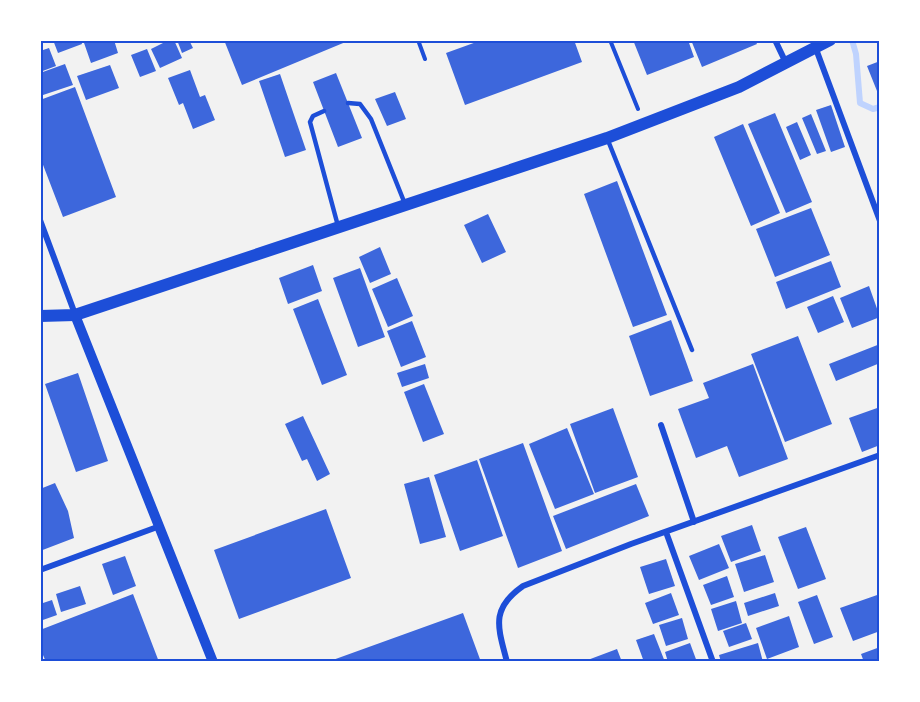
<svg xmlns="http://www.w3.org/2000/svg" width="920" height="702" font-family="Cabin,sans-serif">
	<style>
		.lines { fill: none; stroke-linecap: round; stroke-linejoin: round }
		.stream { stroke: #bfd3fe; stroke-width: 6 }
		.building { fill: #3d67dc }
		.path { stroke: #1d4ed8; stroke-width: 4 }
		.service { stroke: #1d4ed8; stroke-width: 4.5 }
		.minor { stroke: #1d4ed8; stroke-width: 6 }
		.tertiary { stroke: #1d4ed8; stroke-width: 10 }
		.secondary { stroke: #1d4ed8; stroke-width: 12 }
		.neatline { fill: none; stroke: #1d4ed8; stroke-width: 2 }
	</style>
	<rect width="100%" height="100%" fill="#f2f2f2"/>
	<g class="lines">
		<path class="stream" d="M852,40L856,54L860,103L873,109L880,107"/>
	</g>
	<path class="building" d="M53,40H81L82,44L58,53Z
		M83,40H114L118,53L91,63Z
		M169,40H174L182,58L160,68L151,49Z
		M177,40H189L193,48L182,53Z
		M224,40H348V41L242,85Z
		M482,40H574L582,62L465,105L446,53Z
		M633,40H688L694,57L647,75Z
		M691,40H755L757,44L702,67Z
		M49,48L56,66L40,72V51Z
		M147,49L156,71L140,77L131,55Z
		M880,61V96H879L867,66Z
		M65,64L73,85L40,96V73Z
		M110,65L119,88L86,100L77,76Z
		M190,70L200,97L205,95L215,120L193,129L183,103L179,105L168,78Z
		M336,73L362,138L338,147L313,82Z
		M280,74L306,150L285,157L259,81Z
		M75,87L116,197L63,217L40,157V100Z
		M395,92L406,119L387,126L375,99Z
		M831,105L845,147L831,152L816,110Z
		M775,113L812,202L786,213L748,124Z
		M811,114L826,151L817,154L802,118Z
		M797,122L811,155L800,160L786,127Z
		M743,124L780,213L751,226L714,137Z
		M617,181L667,315L633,327L584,194Z
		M811,208L830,255L775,277L756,229Z
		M488,214L506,252L482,263L464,225Z
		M380,247L391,274L370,283L359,257Z
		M831,261L841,287L786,309L776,282Z
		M313,265L322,291L288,304L279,278Z
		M360,268L385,337L358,347L333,278Z
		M397,278L413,316L388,327L372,289Z
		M869,286L880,317L852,328L840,298Z
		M833,296L844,322L818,333L807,307Z
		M318,299L347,375L322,385L293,309Z
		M671,320L693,381L650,396L629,336Z
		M412,321L426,357L401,367L387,331Z
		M798,336L832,424L785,442L751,354Z
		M880,344V363L836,381L829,364Z
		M425,364L429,378L402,387L397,373Z
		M753,364L788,459L739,477L727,446L696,458L678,409L709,398L703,383Z
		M78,373L108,461L76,472L45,384Z
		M424,384L444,434L423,442L404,392Z
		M880,407V445L862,452L849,418Z
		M613,408L638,477L595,493L570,424Z
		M303,416L330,474L317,481L307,459L302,461L285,424Z
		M567,428L594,494L555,509L529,444Z
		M523,443L562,551L518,568L479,459Z
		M477,460L503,536L460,551L434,475Z
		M429,477L446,537L420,544L404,484Z
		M55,483L68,511L74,538L40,551V489Z
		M636,484L649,516L566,549L553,516Z
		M326,509L351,578L239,619L214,550Z
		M752,525L761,551L731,562L721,536Z
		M806,527L826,579L798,589L778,537Z
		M719,544L729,568L699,580L689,556Z
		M765,555L774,582L744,592L735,564Z
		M125,556L136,586L113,595L102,564Z
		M666,559L675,586L649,594L640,567Z
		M727,576L734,597L711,605L703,585Z
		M80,586L86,604L61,612L56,594Z
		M671,593L679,615L653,624L645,603Z
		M775,593L779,606L748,616L744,603Z
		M133,594L159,662H46L40,648V630Z
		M880,594V631L853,641L840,608Z
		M817,595L833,637L814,644L798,602Z
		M52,600L57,615L40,621V604Z
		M736,601L742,623L718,631L711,609Z
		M463,613L481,662H330V661Z
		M789,616L799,647L767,659L756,628Z
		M682,618L688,639L666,646L659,625Z
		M746,623L752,639L729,647L723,631Z
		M654,634L665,662H644L636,640Z
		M690,643L697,662H668L665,652Z
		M758,643L763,662H721L719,655Z
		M880,647V662H864L861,654Z
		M617,649L622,662H585V661Z"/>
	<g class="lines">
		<path class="path" d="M418,40L425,59
			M610,40L638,109"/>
		<path class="service" d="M348,103L360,104L371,119L405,204
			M324,111L313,116L310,122L338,226
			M607,138L692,350"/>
		<path class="minor" d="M775,40L786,63
			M816,49L880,221
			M40,220L75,314
			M661,425L694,522
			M666,532L713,662
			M40,570L160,526
			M507,662C498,627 490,609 523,586L631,544L880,455"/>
		<path class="tertiary" d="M75,315L213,662"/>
		<path class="secondary" d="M40,316L75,315L607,138L739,87L830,40"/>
	</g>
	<rect width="920" height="702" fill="none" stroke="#ffffff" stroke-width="84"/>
	<rect x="42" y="42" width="836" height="618" class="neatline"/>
</svg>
